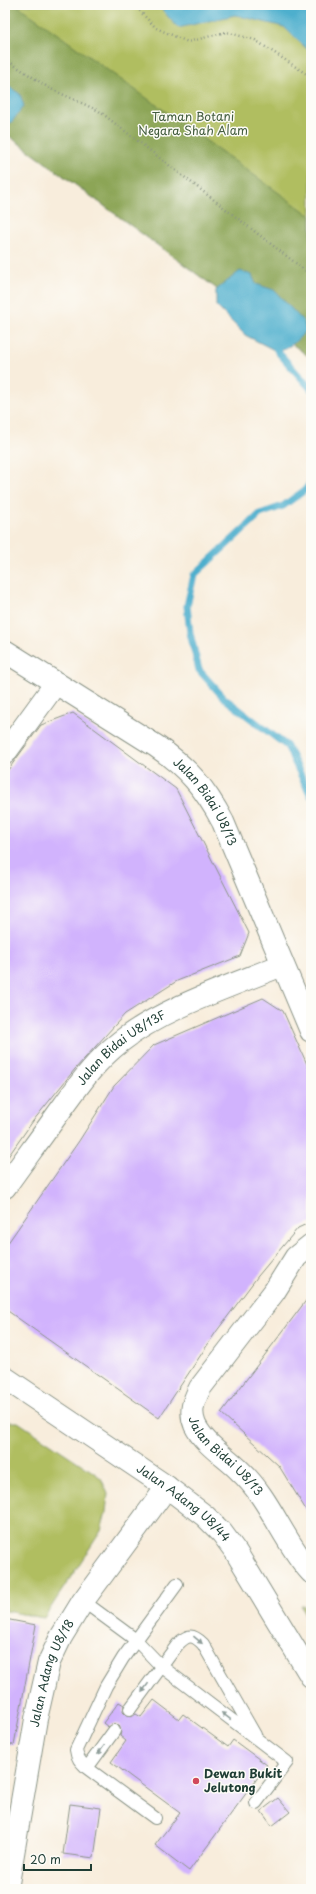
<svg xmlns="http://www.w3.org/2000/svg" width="316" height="1894" font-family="'Playpen Sans',sans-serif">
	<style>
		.green { fill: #b0be60; stroke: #687e4a }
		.forest { fill: #8ca556; stroke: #567145 }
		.water { fill: #4eafcd; stroke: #367680 }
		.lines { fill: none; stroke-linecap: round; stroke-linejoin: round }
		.stream { stroke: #4eafcd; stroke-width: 7 }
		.building { fill: #d1b3fd }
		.service-casing { stroke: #8c9588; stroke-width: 14 }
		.minor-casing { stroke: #8c9588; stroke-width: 24 }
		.tertiary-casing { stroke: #8c9588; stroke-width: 24 }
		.path { stroke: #8c9588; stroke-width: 2.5; stroke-dasharray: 1 3; stroke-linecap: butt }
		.service { stroke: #fff; stroke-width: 12 }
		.minor { stroke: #fff; stroke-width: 22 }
		.tertiary { stroke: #fff; stroke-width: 22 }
		.oneway { fill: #8f9e9a }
		.poi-dot { fill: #d1495b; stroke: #fdfcf7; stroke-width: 1.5 }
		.labels { text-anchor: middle; stroke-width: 3; stroke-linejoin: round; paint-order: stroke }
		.park-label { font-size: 12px; fill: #435d3f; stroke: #fdfcf7 }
		.street-label { font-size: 12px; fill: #1f3d34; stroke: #fdfcf7 }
		.poi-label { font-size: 12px; font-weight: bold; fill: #1f3d34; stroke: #fdfcf7; text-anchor: start }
	</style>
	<rect width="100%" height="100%" fill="#fdfcf7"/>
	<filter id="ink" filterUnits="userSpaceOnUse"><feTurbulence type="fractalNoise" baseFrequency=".025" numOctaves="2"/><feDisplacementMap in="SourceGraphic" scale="8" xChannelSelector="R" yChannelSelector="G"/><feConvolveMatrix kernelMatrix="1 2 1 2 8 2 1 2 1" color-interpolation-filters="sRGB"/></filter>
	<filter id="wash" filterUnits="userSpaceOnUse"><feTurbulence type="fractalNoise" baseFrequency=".012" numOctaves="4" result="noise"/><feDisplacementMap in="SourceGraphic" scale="16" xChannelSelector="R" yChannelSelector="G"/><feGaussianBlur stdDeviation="0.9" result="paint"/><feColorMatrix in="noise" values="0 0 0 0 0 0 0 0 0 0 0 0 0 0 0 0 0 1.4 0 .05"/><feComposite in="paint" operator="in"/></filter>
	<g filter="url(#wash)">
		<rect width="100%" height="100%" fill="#f8eddc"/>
		<path class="green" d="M5,5H311V358L5,133Z
			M5,1422H18L90,1470L101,1478L108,1494L106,1512L101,1531L44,1618L5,1611Z
			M301,1606H311V1626Z"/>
		<path class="forest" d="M5,5H17L311,216V358L5,133Z"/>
		<path class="water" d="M158,5H311V53L284,27L235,15L178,28Z
			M5,84L20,94L24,106L11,123L5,122Z
			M240,271L252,275L256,284L274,290L304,322L306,331L293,344L278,352L245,335L216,306V290Z"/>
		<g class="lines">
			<path class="stream" d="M274,343L278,352L311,389
				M311,482L305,490L283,506L260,514L194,575L187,606L190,633L199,670L224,698L287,746L311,796"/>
		</g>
		<g id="blocks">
			<path class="building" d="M73,713L176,789L249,933L240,956L177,981L125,1014L75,1069L33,1121L5,1161V774L41,725Z
				M263,998L283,1011L311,1073V1222L298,1228L258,1276L216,1332L159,1418L5,1309V1247L79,1141L114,1086L154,1045Z
				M311,1294V1518L279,1466L221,1413Z
				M5,1619L36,1625L14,1745L5,1744Z
				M154,1700L179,1719L183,1714L228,1747L233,1740L267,1765L189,1871L155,1845L180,1813L111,1762L126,1741L120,1736L121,1731L119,1725L114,1724L108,1727L103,1723L119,1702L124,1705L123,1712L126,1715L133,1716L136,1714L141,1717Z
				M278,1798L290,1812L272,1826L261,1811Z
				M70,1804L101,1808L94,1858L63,1854Z"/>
		</g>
	</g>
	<g filter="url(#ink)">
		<use href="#blocks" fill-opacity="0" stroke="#8c9588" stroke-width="1"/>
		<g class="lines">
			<defs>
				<path id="service" d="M83,1601L136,1640L161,1666L287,1762L256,1803
					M130,1709L178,1644C188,1634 193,1634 203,1644L255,1735
					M87,1768L114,1731
					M155,1818L87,1768C81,1762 77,1759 76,1750L106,1686L123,1658L177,1584"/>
				<g id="minor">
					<path id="s1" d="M5,651L156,746C188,768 205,788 223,822L311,1031"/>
					<path d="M5,753L56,683"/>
					<path id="s2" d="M5,1187C22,1163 40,1139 57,1115C76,1089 94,1062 120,1042C163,1008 231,986 282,965"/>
					<path id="s3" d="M311,1245L296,1257L274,1292L200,1388C194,1400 189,1411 195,1425C204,1444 225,1456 239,1470C270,1498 283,1541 311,1572"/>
					<path id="s4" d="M7,1889L36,1719L49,1662L61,1637L83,1601L167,1487"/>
				</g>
				<g id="tertiary">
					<path id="s5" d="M5,1378L167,1487L205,1516L222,1533L236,1552L311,1676"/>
				</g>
			</defs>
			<use href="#service" class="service-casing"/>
			<use href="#minor" class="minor-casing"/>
			<use href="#tertiary" class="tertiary-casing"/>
			<path class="path" d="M134,5L156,28L188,42L226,32L255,40L311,77
				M5,59L49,88L99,111L311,275"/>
			<use href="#service" class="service"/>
			<use href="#minor" class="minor"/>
			<use href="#tertiary" class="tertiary"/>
		</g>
		<defs><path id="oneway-solid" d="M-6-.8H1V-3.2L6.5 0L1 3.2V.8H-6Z"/></defs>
		<g class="oneway">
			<use href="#oneway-solid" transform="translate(198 1640) rotate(40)"/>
			<use href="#oneway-solid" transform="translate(145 1688) rotate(126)"/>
			<use href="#oneway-solid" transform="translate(226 1716) rotate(-143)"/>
			<use href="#oneway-solid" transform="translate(101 1750) rotate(126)"/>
		</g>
	</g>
	<circle class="poi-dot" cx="196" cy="1781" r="4"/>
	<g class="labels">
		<g class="park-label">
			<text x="193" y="121">Taman Botani<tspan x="193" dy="14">Negara Shah Alam</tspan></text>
		</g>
		<g class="street-label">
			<text dy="4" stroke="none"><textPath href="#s1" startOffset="254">Jalan Bidai U8/13</textPath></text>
			<text dy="4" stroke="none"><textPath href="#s2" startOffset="183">Jalan Bidai U8/13F</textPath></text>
			<text dy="4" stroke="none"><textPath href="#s3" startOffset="264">Jalan Bidai U8/13</textPath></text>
			<text dy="4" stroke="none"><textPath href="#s5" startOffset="218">Jalan Adang U8/44</textPath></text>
			<text dy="4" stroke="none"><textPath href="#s4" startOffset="221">Jalan Adang U8/18</textPath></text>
		</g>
		<g class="poi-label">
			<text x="204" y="1778">Dewan Bukit<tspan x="204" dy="14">Jelutong</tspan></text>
		</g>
	</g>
	<rect width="316" height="1894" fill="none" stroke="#fdfcf7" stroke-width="20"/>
	<path d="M24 1864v6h67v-6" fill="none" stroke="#1f3d34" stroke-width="2"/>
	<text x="30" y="1864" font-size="12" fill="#1f3d34" stroke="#fdfcf7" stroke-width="3" paint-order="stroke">20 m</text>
</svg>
